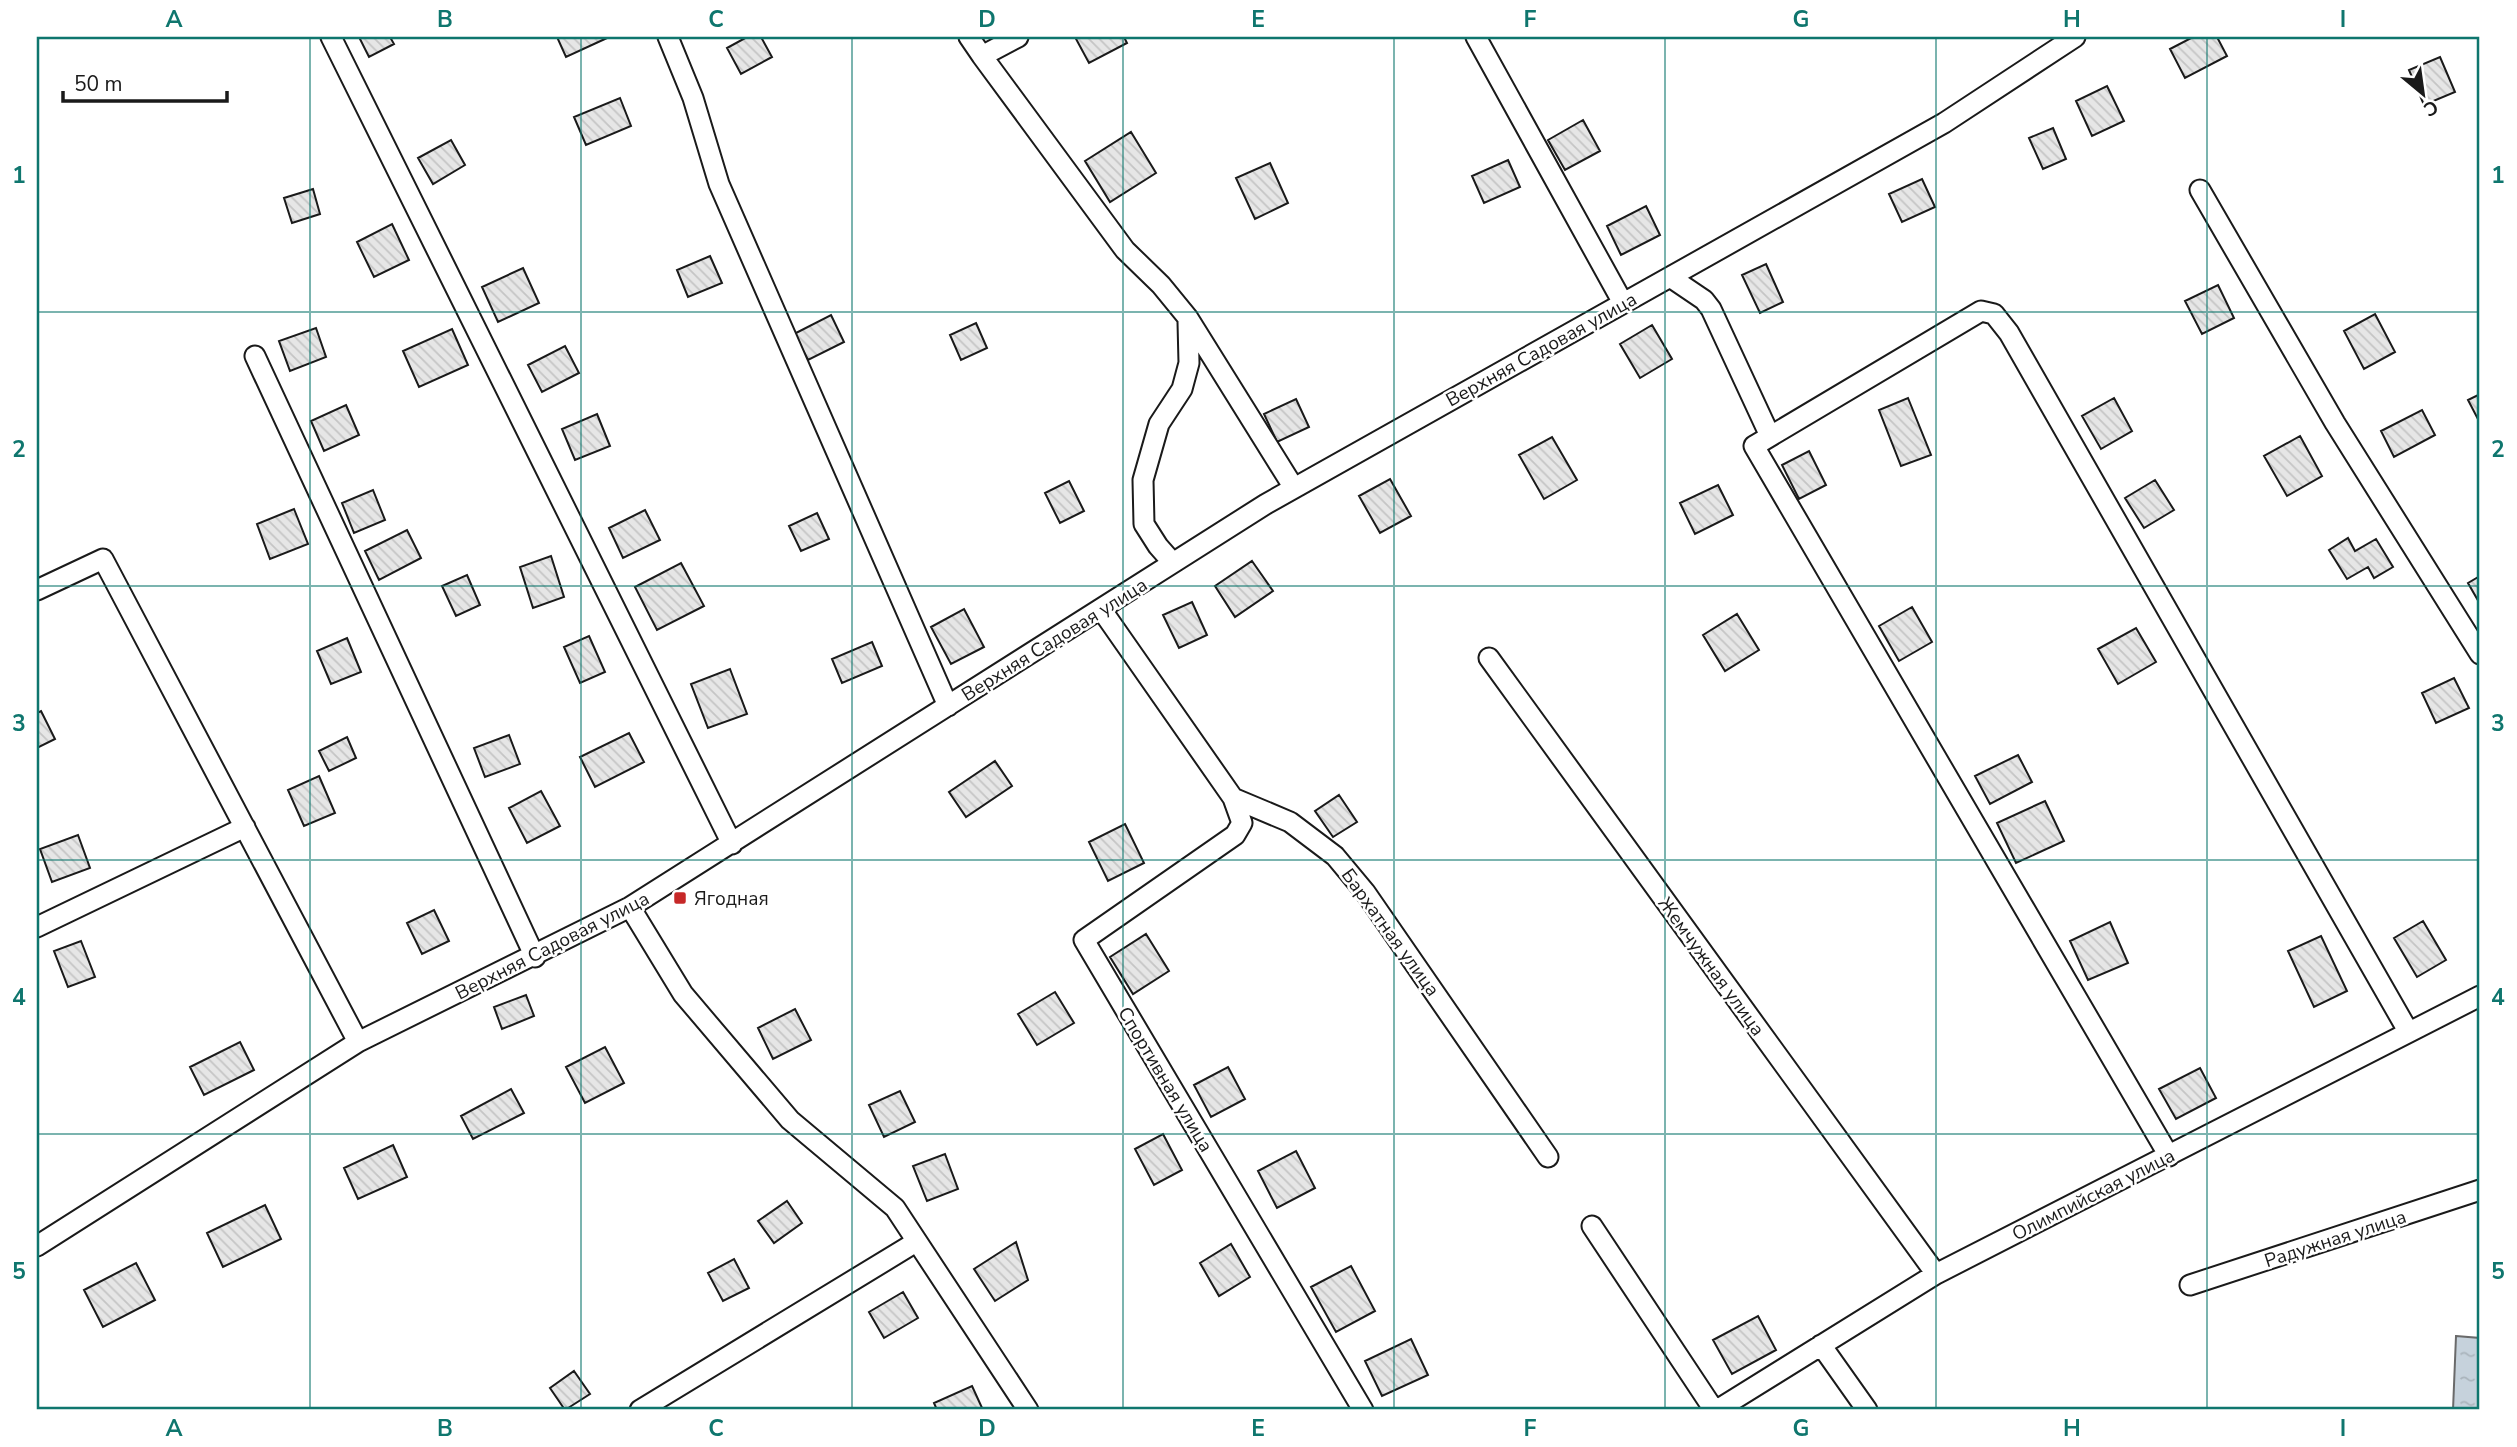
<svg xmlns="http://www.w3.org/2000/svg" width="2517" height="1447" font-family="'Nunito Sans',sans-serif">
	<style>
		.water { fill: url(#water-ripples); stroke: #6a6a6a; stroke-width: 2 }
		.building { fill: url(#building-back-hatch); stroke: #1a1a1a; stroke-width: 2 }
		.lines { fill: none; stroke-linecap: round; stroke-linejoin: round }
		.minor-casing { stroke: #1a1a1a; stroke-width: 23 }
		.minor { stroke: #fff; stroke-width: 19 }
		.grid { fill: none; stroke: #0f766e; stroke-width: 2; stroke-opacity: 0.55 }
		.poi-dot { fill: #c62828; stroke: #fff; stroke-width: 2.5 }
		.labels { text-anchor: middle; stroke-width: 5; stroke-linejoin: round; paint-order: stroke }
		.street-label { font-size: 19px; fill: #1a1a1a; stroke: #fff }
		.poi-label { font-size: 19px; fill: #1a1a1a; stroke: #fff; text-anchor: start }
		.neatline { fill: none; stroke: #0f766e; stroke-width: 2.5 }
		.grid-label { font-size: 23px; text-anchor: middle; font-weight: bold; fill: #0f766e }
	</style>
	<defs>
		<pattern id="water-ripples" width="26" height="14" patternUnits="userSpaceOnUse" patternTransform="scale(1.75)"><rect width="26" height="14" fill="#c6d2dc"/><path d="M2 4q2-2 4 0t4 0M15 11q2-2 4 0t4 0" fill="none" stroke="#aab4bc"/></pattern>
		<pattern id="building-back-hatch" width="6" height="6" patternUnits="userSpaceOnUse" patternTransform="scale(1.75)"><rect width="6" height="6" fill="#e6e6e6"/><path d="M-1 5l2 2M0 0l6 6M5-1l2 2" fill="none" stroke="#c5c5c5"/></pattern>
	</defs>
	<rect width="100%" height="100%" fill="#fff"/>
	<path class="water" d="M2456,1336L2480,1338V1410H2453Z"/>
	<path class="building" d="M359,37H390L394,44L369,57Z
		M557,37H607V38L566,57Z
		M747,37H761L772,57L741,74L727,48Z
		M1075,37H1124L1127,43L1089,63Z
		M2193,37H2217L2227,56L2185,78L2170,49Z
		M2440,57L2455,92L2424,105L2409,70Z
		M2107,86L2124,121L2092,136L2076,101Z
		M620,98L631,126L586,145L574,117Z
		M1583,120L1600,151L1565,170L1548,140Z
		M2053,128L2066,159L2043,169L2029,138Z
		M1131,132L1156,173L1110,202L1085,161Z
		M451,140L465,165L433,184L418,158Z
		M1508,160L1520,187L1484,203L1472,176Z
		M1270,163L1288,203L1255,219L1236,178Z
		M1922,179L1935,207L1902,222L1889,194Z
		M313,189L320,214L292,223L284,198Z
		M1646,206L1660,235L1621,255L1607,226Z
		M392,224L409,260L374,277L357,242Z
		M710,256L722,283L688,297L677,270Z
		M1766,264L1783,302L1760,313L1742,275Z
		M523,268L539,303L498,322L482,287Z
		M2218,285L2234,318L2202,334L2185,301Z
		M2375,314L2395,352L2364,369L2344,331Z
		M831,315L844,342L808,360L794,334Z
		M976,323L987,348L961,360L950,335Z
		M1652,325L1672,359L1640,378L1620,344Z
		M316,328L326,357L290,371L279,341Z
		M452,329L468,365L419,387L403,351Z
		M565,346L579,373L542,392L528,365Z
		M2480,394V423L2468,400Z
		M1908,398L1931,455L1901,466L1879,410Z
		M2114,398L2132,431L2101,449L2082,416Z
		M1296,399L1309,427L1277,442L1264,414Z
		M346,405L359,435L324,451L311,421Z
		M2422,410L2435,435L2394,457L2381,431Z
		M597,414L610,446L575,460L562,429Z
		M2300,436L2322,476L2287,496L2264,456Z
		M1552,437L1577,480L1544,499L1519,455Z
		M1809,451L1826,485L1799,499L1782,465Z
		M1390,479L1411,516L1380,533L1359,496Z
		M2155,480L2174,510L2144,528L2125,498Z
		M1069,481L1084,511L1060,523L1045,493Z
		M1718,485L1733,515L1695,534L1680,503Z
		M373,490L385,520L354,533L342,503Z
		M294,509L308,544L270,559L257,524Z
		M645,510L660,540L623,558L609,528Z
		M817,513L829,539L801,551L789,526Z
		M407,530L421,558L379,580L365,551Z
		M2348,538L2355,551L2376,539L2393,567L2374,578L2368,567L2347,579L2329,550Z
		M551,556L564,597L533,608L520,567Z
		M1252,561L1273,591L1235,617L1215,586Z
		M681,563L704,606L657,630L635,587Z
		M467,575L480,605L456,616L442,586Z
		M2480,576V604L2468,583Z
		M1192,602L1207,635L1179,648L1163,615Z
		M1912,607L1932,642L1899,661L1879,626Z
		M964,609L984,647L951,664L931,627Z
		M1737,614L1759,650L1725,671L1703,635Z
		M2136,628L2156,662L2118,684L2098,649Z
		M589,636L605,672L580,683L564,647Z
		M347,638L361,672L331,684L317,651Z
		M872,642L882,666L842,683L832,659Z
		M730,669L747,714L708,728L691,684Z
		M2454,678L2469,708L2436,723L2422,693Z
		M41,711L55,739L37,748V713Z
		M629,733L644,762L595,787L580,757Z
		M509,735L520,764L485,777L474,748Z
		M347,737L356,758L329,771L319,751Z
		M2018,755L2032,782L1990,804L1975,776Z
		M995,761L1012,786L966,817L949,792Z
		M319,776L335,813L304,826L288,790Z
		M541,791L560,826L527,843L509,808Z
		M1339,795L1357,822L1333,837L1315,811Z
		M2045,801L2064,841L2016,863L1997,823Z
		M1125,824L1144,863L1108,881L1089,842Z
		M78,835L90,868L52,882L40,849Z
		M434,910L449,941L422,954L407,923Z
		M2423,921L2446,960L2417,977L2394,938Z
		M2110,922L2128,963L2088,980L2070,941Z
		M1146,934L1169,971L1133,994L1110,957Z
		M2321,936L2347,991L2314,1007L2288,951Z
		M81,941L95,977L68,987L54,951Z
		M1055,992L1074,1023L1037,1045L1018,1014Z
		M526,995L534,1016L502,1029L494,1007Z
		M795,1009L811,1040L773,1059L758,1028Z
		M240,1042L254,1070L204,1095L190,1067Z
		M605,1047L624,1083L585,1103L566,1067Z
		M1228,1067L1245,1099L1211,1117L1194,1085Z
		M2200,1068L2216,1098L2176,1119L2159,1089Z
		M511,1089L524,1113L473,1139L461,1116Z
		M900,1091L915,1122L884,1137L869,1105Z
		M1163,1134L1182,1170L1154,1185L1135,1149Z
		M393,1145L407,1177L358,1199L344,1168Z
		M1296,1151L1315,1188L1277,1208L1258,1171Z
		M945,1154L958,1189L927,1201L913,1166Z
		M787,1201L802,1223L774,1243L758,1221Z
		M265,1205L281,1239L223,1267L207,1233Z
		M1016,1242L1028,1280L995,1301L974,1269Z
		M1231,1244L1250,1277L1219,1296L1200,1263Z
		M734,1259L749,1288L723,1301L708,1273Z
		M136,1263L155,1300L103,1327L84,1290Z
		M1351,1266L1375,1311L1336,1332L1311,1287Z
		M903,1292L918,1318L884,1338L869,1312Z
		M1758,1316L1776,1350L1732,1374L1713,1340Z
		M1411,1339L1428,1375L1382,1396L1365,1361Z
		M574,1371L590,1394L565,1410L550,1388Z
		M972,1386L983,1410H937L934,1403Z"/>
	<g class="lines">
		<defs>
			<path id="minor" d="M331,37L732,844
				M668,37L693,98L719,184L948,706
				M969,37L982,56
				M1018,37L982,56L1125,250L1161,285L1188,318L1294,488
				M1476,37L1623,303
				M2200,190L2335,423L2480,654
				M1670,277L1704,300L1711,309L1770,436
				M255,356L535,957
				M1173,563L1158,546L1144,524L1143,480L1159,424L1182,389L1189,363L1188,322
				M37,590L103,559L358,1042
				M1101,609L1233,798L1290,822L1335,856L1365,892L1548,1157
				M1489,658L1936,1274
				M1233,798L1242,823L1235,835L1084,940L1363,1410
				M630,907L683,994L790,1120L895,1208L1028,1410
				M37,927L245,827
				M2169,1156L1754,446L1981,311L1994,314L2009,333L2408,1031
				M1592,1226L1714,1410
				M37,1246L358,1042L630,907L1266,504L1944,123L2075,37
				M2190,1285L2480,1190
				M1821,1345L1867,1410
				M640,1410L916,1242
				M1717,1410L1936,1274L2480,996"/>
		</defs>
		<use href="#minor" class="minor-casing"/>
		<use href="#minor" class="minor"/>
	</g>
	<path class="grid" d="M310,37V1410M581,37V1410M852,37V1410M1123,37V1410M1394,37V1410M1665,37V1410M1936,37V1410M2207,37V1410M37,312H2480M37,586H2480M37,860H2480M37,1134H2480"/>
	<rect class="poi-dot" x="673" y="891" width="14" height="14" rx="3.5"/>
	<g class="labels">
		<g class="street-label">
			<text transform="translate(1541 349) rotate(-29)" y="7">Верхняя Садовая улица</text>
			<text transform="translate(1054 639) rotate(-32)" y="7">Верхняя Садовая улица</text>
			<text transform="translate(1391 932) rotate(54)" y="7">Бархатная улица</text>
			<text transform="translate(552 945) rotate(-27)" y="7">Верхняя Садовая улица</text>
			<text transform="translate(1712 966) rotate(54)" y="7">Жемчужная улица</text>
			<text transform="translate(1166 1079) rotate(59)" y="7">Спортивная улица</text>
			<text transform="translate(2093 1194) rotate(-27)" y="7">Олимпийская улица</text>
			<text transform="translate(2335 1238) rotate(-18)" y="7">Радужная улица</text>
		</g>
		<g class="poi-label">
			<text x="694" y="905">Ягодная</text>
		</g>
	</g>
	<rect width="2517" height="1447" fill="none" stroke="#ffffff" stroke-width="77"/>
	<g transform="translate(2423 94) rotate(151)" stroke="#ffffff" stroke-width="5" paint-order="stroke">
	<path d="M0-5L12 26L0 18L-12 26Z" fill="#1a1a1a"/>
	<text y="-10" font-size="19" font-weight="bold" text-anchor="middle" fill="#1a1a1a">С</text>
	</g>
	<path d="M63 91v10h164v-10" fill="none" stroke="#1a1a1a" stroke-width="3.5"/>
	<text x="74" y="91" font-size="21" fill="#1a1a1a" stroke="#ffffff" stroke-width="5" paint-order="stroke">50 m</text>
	<rect x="38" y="38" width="2440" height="1370" class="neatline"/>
	<g class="grid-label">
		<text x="174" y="27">A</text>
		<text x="445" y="27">B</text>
		<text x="716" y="27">C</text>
		<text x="987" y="27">D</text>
		<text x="1258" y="27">E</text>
		<text x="1530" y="27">F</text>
		<text x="1801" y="27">G</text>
		<text x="2072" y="27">H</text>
		<text x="2343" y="27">I</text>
		<text x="19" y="183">1</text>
		<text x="2498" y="183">1</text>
		<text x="19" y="457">2</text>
		<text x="2498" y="457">2</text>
		<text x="19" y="731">3</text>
		<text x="2498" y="731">3</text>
		<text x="19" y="1005">4</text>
		<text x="2498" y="1005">4</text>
		<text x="19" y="1279">5</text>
		<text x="2498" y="1279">5</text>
		<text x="174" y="1436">A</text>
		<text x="445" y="1436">B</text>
		<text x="716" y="1436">C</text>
		<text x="987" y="1436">D</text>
		<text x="1258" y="1436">E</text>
		<text x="1530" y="1436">F</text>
		<text x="1801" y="1436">G</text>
		<text x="2072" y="1436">H</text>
		<text x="2343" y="1436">I</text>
	</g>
</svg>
